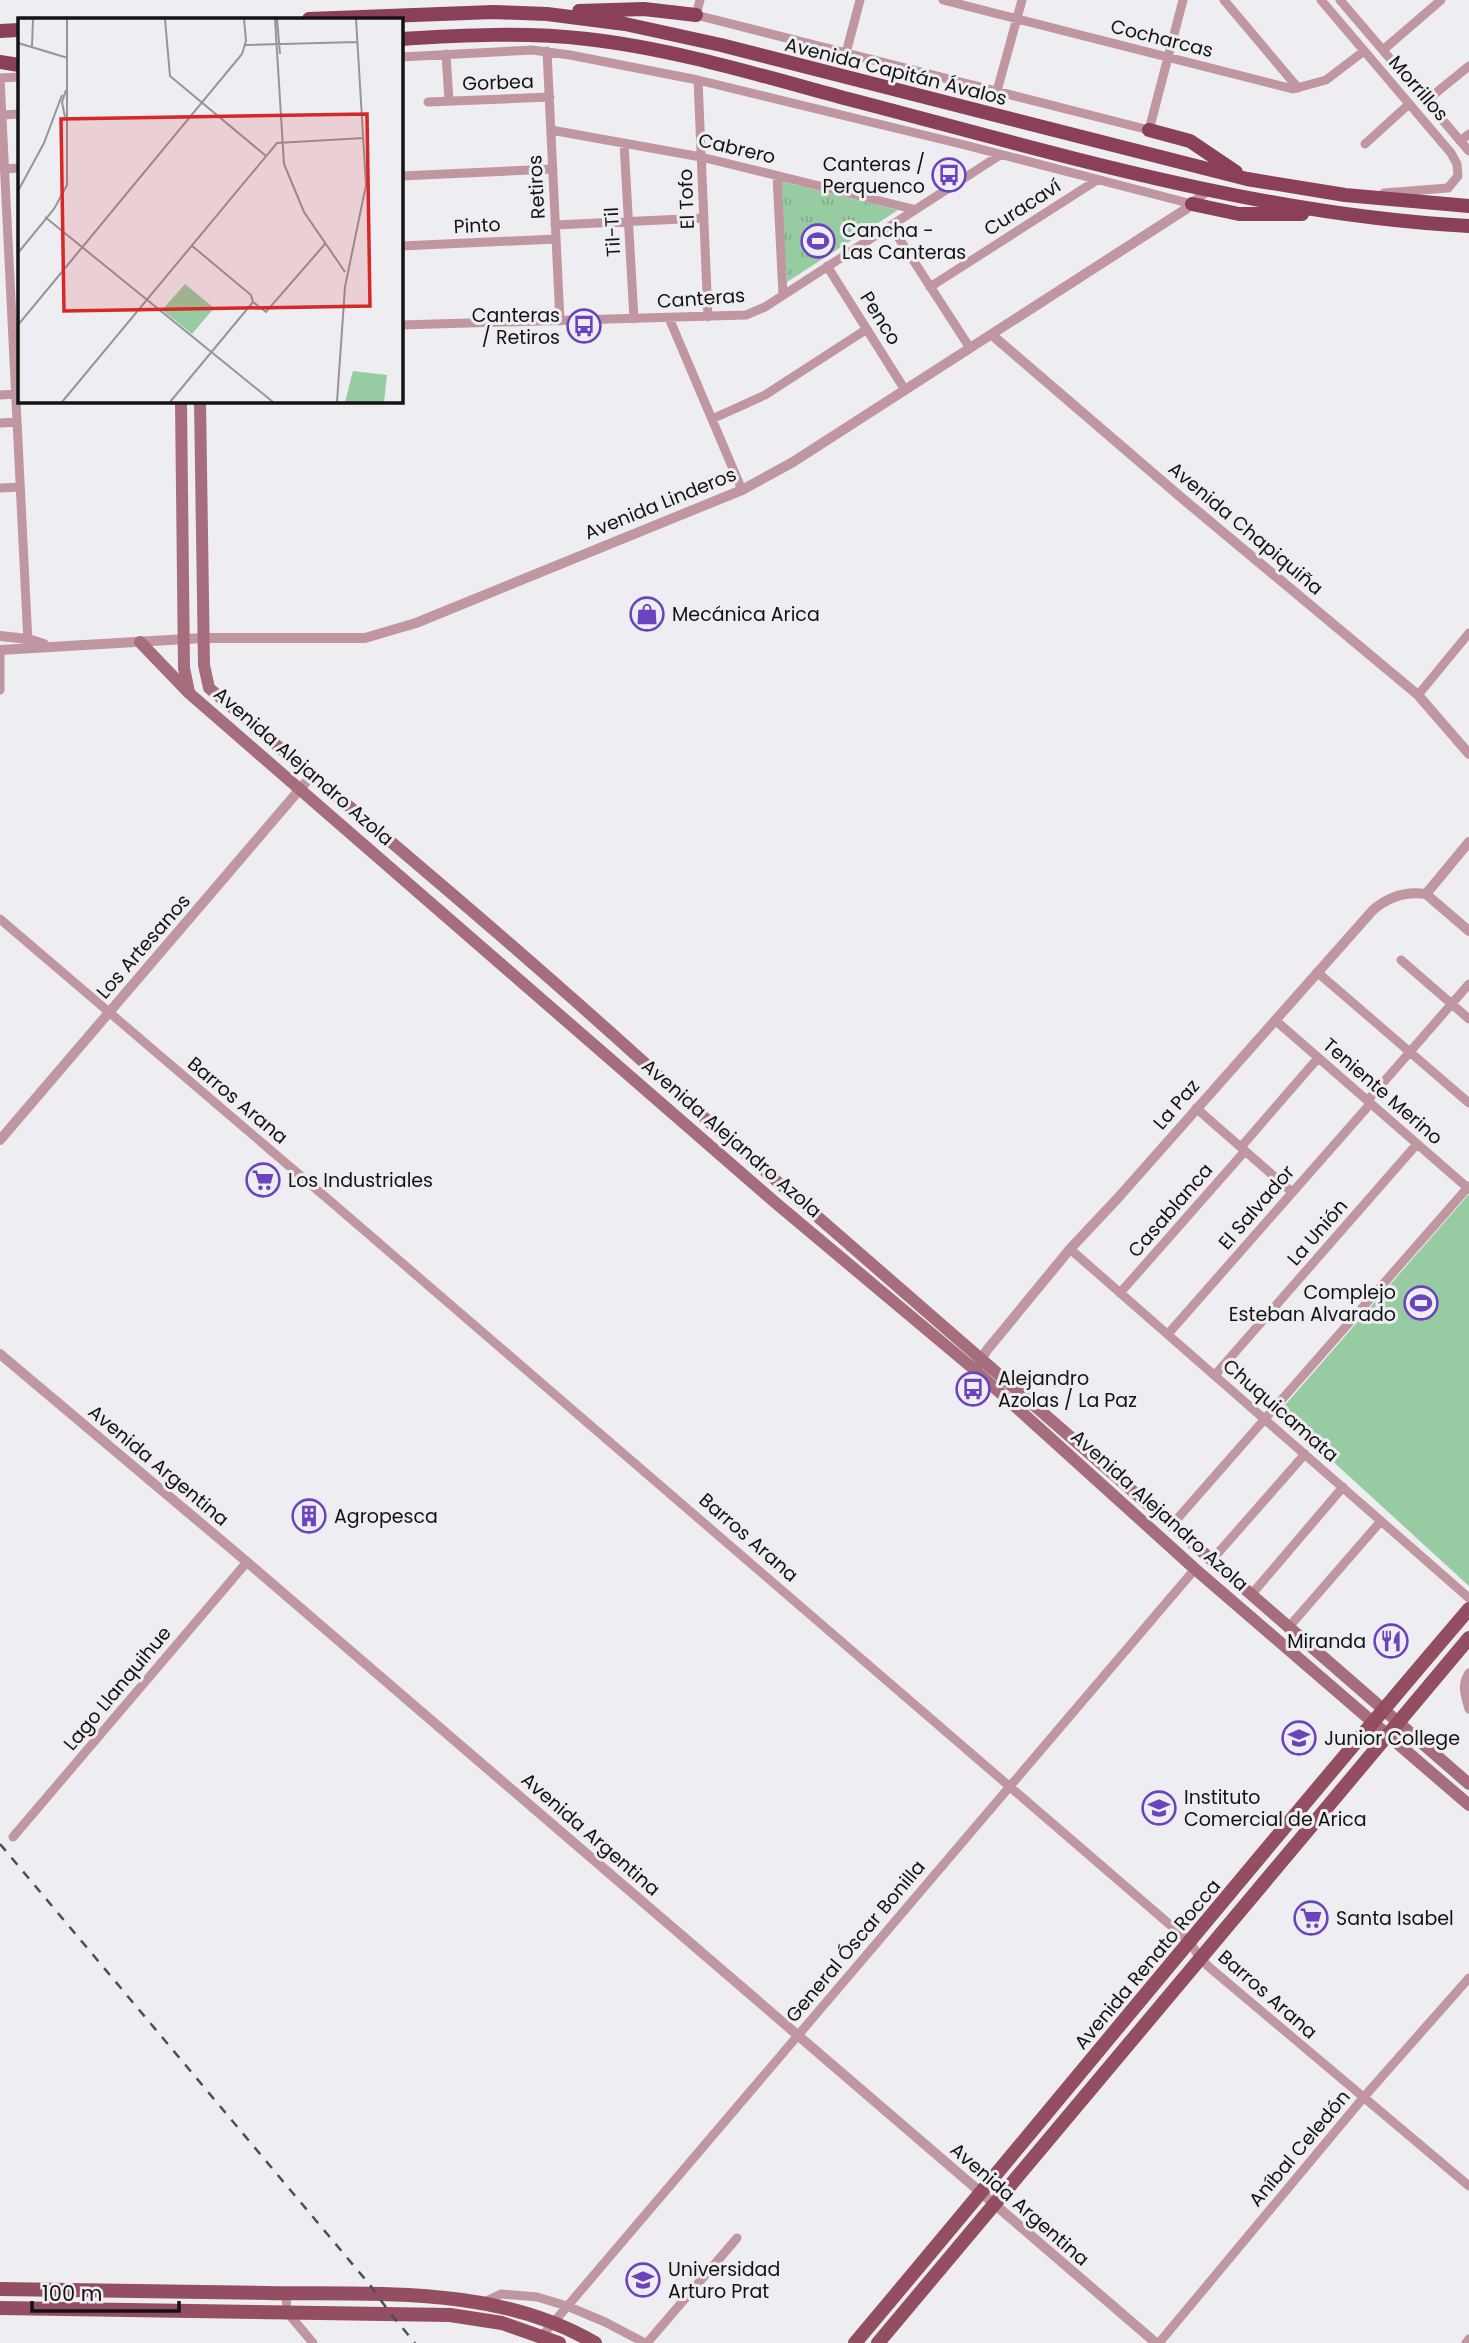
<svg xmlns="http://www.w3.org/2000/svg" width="1469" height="2343" font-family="Poppins,sans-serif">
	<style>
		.grass { fill: #97cca2 }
		.park { fill: url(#park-tufts) }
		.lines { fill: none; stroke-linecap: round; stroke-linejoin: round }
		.minor { stroke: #c097a1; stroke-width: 9 }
		.tertiary { stroke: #c097a1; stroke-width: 10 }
		.secondary { stroke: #a66d7c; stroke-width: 12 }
		.primary { stroke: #934e61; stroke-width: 14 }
		.trunk { stroke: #8a4056; stroke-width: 14 }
		.rail { stroke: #4e4e50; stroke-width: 2.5; stroke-dasharray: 9 9; stroke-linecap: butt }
		.labels { text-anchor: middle; stroke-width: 6; stroke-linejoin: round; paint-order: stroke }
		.street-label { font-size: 19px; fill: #131314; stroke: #eeedf2 }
		.poi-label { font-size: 19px; fill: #131314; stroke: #eeedf2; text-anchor: start }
		.inset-road { fill: none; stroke: #969699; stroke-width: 2 }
		.view { fill: #d62828; fill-opacity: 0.15; stroke: #d62828; stroke-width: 3.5 }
		.inset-edge { fill: none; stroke: #131314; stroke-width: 3.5 }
	</style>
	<defs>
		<pattern id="park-tufts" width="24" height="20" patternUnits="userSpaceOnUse" patternTransform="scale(1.75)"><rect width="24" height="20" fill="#97cca2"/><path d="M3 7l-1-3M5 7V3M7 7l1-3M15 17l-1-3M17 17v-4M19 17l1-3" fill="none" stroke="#81ae8b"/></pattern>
	</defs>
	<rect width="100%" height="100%" fill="#eeedf2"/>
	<path class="grass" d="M1469,1194V1586L1279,1412Z"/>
	<path class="park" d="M780,181L898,210L787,282Z"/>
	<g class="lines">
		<path class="minor" d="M700,0L696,15L1149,130L1183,0
			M943,0L1293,89L1326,80L1364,51
			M1224,0L1298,88
			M1321,0L1451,153L1457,164L1458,176L1448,188L1384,193
			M1340,0L1469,151
			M1383,50L1441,0
			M547,51L560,321
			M846,53L860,0
			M446,54L449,101
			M401,57L532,50L570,55L698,80L965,145L1192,204
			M19,77L0,78L28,643
			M698,80L708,317
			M997,91L1022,0
			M1426,101L1469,66
			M428,102L550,97
			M2,115L19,114
			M551,130L701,157L913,209
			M1460,141L1469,134
			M624,143L634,319
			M1365,144L1409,104
			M4,169L19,168
			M401,176L553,169
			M777,176L783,295
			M555,225L704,218
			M891,226L970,348
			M401,246L556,239
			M827,266L905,390
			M930,287L1097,180
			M669,318L742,490
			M401,325L746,315L765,307L1000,155
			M0,395L15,394
			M712,419L765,395L867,329
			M0,423L17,422
			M0,488L20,487
			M0,650V690
			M1418,695L1469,633
			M0,919L336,1206L1190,1942L1200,1958L1209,1967L1469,2186
			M1401,960L1469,1019
			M1317,972L1469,1103
			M1275,1020L1469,1189
			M1368,1100L1469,984
			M1196,1108L1292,1192
			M1241,1147L1318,1058
			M1070,1249L1469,1598
			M1120,1293L1245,1151
			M1168,1334L1371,1103
			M1215,1375L1417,1144
			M1171,1526L1469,1186
			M1211,1561L1305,1454
			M1251,1595L1343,1487
			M1288,1628L1381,1521
			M1469,1673C1461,1685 1465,1695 1469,1709
			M13,1837L247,1562
			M286,2293L287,2312L313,2343
			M484,2302L501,2294L537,2297L567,2306L605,2322L645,2343
			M542,2336L1195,1569
			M647,2343L737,2238
			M1159,2343L1363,2098L1469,1978
			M1466,2343L1469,2339"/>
		<path class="tertiary" d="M992,335L1183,499L1418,695L1469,754
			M0,636L28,639L44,644
			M0,650L203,638H365L416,623L742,490L793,462L1186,209L1209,189
			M1426,894L1469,842
			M1426,894L1469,931
			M0,1140L312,775
			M0,1354L247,1562L1156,2343
			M977,1366L987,1350L1070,1249L1117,1199L1373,910C1389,896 1406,891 1426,894"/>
		<path class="secondary" d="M181,401L184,668L189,692
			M200,401L204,665L209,688C378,831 549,973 711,1124L1469,1784
			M140,642L189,693L777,1204L975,1370L1195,1569L1469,1805"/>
		<path class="primary" d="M0,2289C89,2290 178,2291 267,2293C377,2295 496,2285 595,2343
			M0,2308L450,2315L502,2323L559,2343
			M855,2343C1060,2099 1262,1851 1469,1609
			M878,2343L1469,1638"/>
		<path class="trunk" d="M579,11L644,9L696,15
			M309,19L493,12L547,14L625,24L721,45L1247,179L1345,195L1469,206
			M0,31L19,30
			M401,39C463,35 525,32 587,39C675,49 762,76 848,99C1052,152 1257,215 1469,226
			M0,62L19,65
			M1149,130L1190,141L1236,172
			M1192,204L1239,214H1302"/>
		<path class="rail" d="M0,1844L370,2285L390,2313L415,2343"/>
	</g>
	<defs>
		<symbol id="bus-ring" viewBox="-11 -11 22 22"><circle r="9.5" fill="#eeedf2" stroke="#6b43bc" stroke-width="1.5"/><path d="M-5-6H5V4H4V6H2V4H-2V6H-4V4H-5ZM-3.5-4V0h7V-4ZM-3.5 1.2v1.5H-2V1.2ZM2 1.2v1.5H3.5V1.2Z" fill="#6b43bc"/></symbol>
		<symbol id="stadium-ring" viewBox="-11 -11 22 22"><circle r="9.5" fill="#eeedf2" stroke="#6b43bc" stroke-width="1.5"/><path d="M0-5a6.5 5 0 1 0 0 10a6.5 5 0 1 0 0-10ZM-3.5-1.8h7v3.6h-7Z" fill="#6b43bc"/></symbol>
		<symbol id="shop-ring" viewBox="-11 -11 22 22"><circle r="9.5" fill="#eeedf2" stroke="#6b43bc" stroke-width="1.5"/><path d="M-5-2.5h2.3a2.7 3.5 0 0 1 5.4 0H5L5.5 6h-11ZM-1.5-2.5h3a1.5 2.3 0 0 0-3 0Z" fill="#6b43bc"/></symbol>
		<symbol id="supermarket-ring" viewBox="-11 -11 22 22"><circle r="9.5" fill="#eeedf2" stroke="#6b43bc" stroke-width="1.5"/><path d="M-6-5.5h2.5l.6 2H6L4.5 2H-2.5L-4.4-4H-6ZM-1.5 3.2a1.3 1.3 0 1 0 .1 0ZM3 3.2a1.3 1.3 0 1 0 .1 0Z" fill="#6b43bc"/></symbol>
		<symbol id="building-ring" viewBox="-11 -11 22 22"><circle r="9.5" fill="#eeedf2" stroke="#6b43bc" stroke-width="1.5"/><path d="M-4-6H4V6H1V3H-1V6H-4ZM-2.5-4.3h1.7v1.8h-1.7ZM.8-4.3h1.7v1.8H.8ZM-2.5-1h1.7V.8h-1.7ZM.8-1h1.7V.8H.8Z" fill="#6b43bc"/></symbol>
		<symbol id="restaurant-ring" viewBox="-11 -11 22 22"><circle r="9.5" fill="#eeedf2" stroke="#6b43bc" stroke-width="1.5"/><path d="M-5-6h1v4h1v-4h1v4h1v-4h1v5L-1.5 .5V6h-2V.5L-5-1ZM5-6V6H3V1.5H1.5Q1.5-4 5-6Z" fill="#6b43bc"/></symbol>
		<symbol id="school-ring" viewBox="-11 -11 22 22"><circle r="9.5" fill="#eeedf2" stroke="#6b43bc" stroke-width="1.5"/><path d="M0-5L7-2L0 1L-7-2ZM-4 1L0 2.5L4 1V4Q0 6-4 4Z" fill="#6b43bc"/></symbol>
		<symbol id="university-ring" viewBox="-11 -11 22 22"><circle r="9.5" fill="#eeedf2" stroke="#6b43bc" stroke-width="1.5"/><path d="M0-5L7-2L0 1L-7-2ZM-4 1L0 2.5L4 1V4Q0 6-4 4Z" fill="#6b43bc"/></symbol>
	</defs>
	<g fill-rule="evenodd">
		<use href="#bus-ring" x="930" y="156" width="38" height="38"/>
		<use href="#stadium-ring" x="799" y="222" width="38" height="38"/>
		<use href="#bus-ring" x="565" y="307" width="38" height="38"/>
		<use href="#shop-ring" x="628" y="595" width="38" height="38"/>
		<use href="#supermarket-ring" x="244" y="1161" width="38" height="38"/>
		<use href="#stadium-ring" x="1402" y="1284" width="38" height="38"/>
		<use href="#bus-ring" x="954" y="1370" width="38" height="38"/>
		<use href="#building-ring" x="290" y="1497" width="38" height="38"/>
		<use href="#restaurant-ring" x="1372" y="1622" width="38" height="38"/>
		<use href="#school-ring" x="1280" y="1719" width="38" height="38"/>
		<use href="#school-ring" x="1140" y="1789" width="38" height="38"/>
		<use href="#supermarket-ring" x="1292" y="1899" width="38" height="38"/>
		<use href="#university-ring" x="624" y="2261" width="38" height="38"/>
	</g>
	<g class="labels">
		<g class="street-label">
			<text transform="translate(1162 38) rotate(14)" y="7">Cocharcas</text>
			<text transform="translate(896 71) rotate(14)" y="7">Avenida Capitán Ávalos</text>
			<text transform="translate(498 82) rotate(-2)" y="7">Gorbea</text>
			<text transform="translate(1419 88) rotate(49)" y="7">Morrillos</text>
			<text transform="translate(737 148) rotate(13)" y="7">Cabrero</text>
			<text transform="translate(536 187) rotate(-93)" y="7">Retiros</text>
			<text transform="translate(686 199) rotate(-92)" y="7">El Tofo</text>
			<text transform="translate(1022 207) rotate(-33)" y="7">Curacaví</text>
			<text transform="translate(477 225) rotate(-3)" y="7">Pinto</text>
			<text transform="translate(612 232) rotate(-93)" y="7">Til-Til</text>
			<text transform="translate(701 298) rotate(-4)" y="7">Canteras</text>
			<text transform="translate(881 318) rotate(58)" y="7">Penco</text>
			<text transform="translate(660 503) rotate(-22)" y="7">Avenida Linderos</text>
			<text transform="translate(1246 528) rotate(40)" y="7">Avenida Chapiquiña</text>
			<text transform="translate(304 766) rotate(41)" y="7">Avenida Alejandro Azola</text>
			<text transform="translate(143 946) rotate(-49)" y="7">Los Artesanos</text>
			<text transform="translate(1383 1091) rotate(41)" y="7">Teniente Merino</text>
			<text transform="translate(238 1100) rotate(40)" y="7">Barros Arana</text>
			<text transform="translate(1176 1104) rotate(-49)" y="7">La Paz</text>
			<text transform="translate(732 1138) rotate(41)" y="7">Avenida Alejandro Azola</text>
			<text transform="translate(1256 1207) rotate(-49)" y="7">El Salvador</text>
			<text transform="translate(1170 1210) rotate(-49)" y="7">Casablanca</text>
			<text transform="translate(1317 1232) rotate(-49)" y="7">La Unión</text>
			<text transform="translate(1281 1410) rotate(41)" y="7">Chuquicamata</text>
			<text transform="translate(159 1465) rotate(40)" y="7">Avenida Argentina</text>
			<text transform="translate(1160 1510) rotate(42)" y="7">Avenida Alejandro Azola</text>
			<text transform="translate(749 1537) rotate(41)" y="7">Barros Arana</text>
			<text transform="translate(117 1688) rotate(-50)" y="7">Lago Llanquihue</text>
			<text transform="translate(591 1834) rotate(41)" y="7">Avenida Argentina</text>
			<text transform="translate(855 1941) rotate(-50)" y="7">General Óscar Bonilla</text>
			<text transform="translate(1147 1964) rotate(-50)" y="7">Avenida Renato Rocca</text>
			<text transform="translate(1268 1994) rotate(41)" y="7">Barros Arana</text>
			<text transform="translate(1299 2148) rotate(-50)" y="7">Aníbal Celedón</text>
			<text transform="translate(1020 2204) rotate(41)" y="7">Avenida Argentina</text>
		</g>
		<g class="poi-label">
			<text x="925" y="171" text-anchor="end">Canteras /<tspan x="925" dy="22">Perquenco</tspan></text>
			<text x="842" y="237">Cancha -<tspan x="842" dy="22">Las Canteras</tspan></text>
			<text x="560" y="322" text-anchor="end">Canteras<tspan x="560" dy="22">/ Retiros</tspan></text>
			<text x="672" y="621">Mecánica Arica</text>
			<text x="288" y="1187">Los Industriales</text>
			<text x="1396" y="1299" text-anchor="end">Complejo<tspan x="1396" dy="22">Esteban Alvarado</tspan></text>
			<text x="998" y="1385">Alejandro<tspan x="998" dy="22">Azolas / La Paz</tspan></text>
			<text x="334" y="1523">Agropesca</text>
			<text x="1366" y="1648" text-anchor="end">Miranda</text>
			<text x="1324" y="1745">Junior College</text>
			<text x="1184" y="1804">Instituto<tspan x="1184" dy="22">Comercial de Arica</tspan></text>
			<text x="1336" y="1925">Santa Isabel</text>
			<text x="668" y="2276">Universidad<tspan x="668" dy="22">Arturo Prat</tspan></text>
		</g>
	</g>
	<g transform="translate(18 18)">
		<rect width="385" height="385" fill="#eeedf2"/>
		<path d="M167,266L196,290L174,316L144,292Z" fill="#97cca2"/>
		<path d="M335,353L369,357L366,384H327Z" fill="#97cca2"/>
		<path class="inset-road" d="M147,1L152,58L248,138M257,1L266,146L286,194L327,254M259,1L262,36M0,25L50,40M227,27L339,24M14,28L15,1M47,99L44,84L48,72M0,173L26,125L44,77M27,199L255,384M173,227L233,277L235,284M0,235L36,191L49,167V1M235,284L248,294L307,226M0,307L224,36L228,23L226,1M44,384L259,125L346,120M152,384L235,284M319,384L327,269L348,167L338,1"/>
		<path class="view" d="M349,96L352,288L46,293L43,101Z"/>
		<rect width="385" height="385" class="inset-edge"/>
	</g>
	<path d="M32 2301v10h147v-10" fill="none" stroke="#131314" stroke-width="3.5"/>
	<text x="42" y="2301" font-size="21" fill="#131314" stroke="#eeedf2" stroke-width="5" paint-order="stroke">100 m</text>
</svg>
